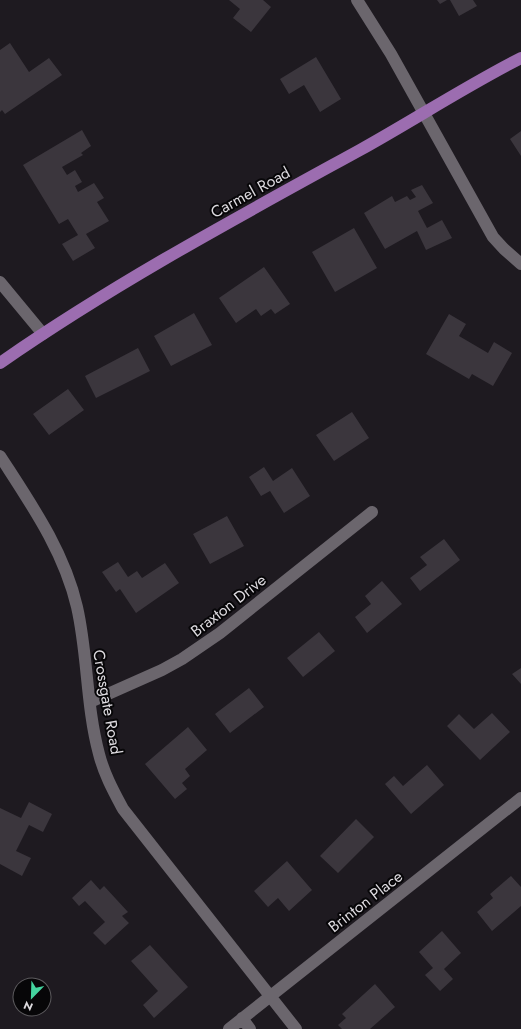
<svg xmlns="http://www.w3.org/2000/svg" width="521" height="1029" font-family="Jost,sans-serif">
	<style>
		.building { fill: #3b363d }
		.lines { fill: none; stroke-linecap: round; stroke-linejoin: round }
		.minor { stroke: #6b666d; stroke-width: 12 }
		.major { stroke: #9c6db0; stroke-width: 12 }
		.labels { text-anchor: middle; stroke-width: 4; stroke-linejoin: round; paint-order: stroke }
		.street-label { font-size: 16px; fill: #dddadf; stroke: #070608 }
	</style>
	<rect width="100%" height="100%" fill="#1e1a20"/>
	<path class="building" d="M229,0H263L271,7L251,32L233,18L240,9Z
		M437,0H447L440,4Z
		M450,0H473L477,6L459,16Z
		M10,43L29,72L49,58L62,75L5,114L2,110L0,112V50Z
		M316,57L341,99L320,112L304,85L289,94L280,79Z
		M82,130L91,146L81,153L83,155L62,167L67,175L75,170L82,182L75,186L78,192L94,183L104,198L97,202L109,221L86,234L95,248L73,261L62,244L78,235L68,219L59,224L23,165Z
		M521,131V156L510,139Z
		M422,185L433,203L418,211L427,228L442,220L452,238L426,250L417,231L385,249L364,213L392,196L395,202L407,196L410,200L416,197L411,190Z
		M354,228L377,268L335,292L312,252Z
		M264,267L290,304L275,314L271,309L261,316L256,309L236,323L219,298Z
		M194,313L212,345L171,366L154,336Z
		M449,314L466,324L459,336L488,353L494,342L512,353L493,386L472,374L469,379L426,354Z
		M138,348L150,371L96,398L85,376Z
		M68,389L84,410L49,435L33,414Z
		M352,412L369,438L334,461L316,435Z
		M264,467L273,481L292,468L310,496L284,513L270,491L261,496L249,477Z
		M227,516L244,546L210,564L193,534Z
		M444,539L460,560L420,591L410,578L427,565L420,557Z
		M118,562L128,577L137,571L142,578L165,563L179,583L136,613L120,589L116,592L102,572Z
		M382,581L402,604L367,633L355,617L371,604L365,596Z
		M319,632L335,651L303,677L287,658Z
		M521,668V684L512,674Z
		M249,688L264,707L230,733L215,714Z
		M492,713L510,732L480,760L447,726L459,714L474,729Z
		M188,727L207,750L185,769L190,776L182,783L187,789L175,799L145,764Z
		M427,765L444,785L411,814L385,784L394,776L403,786Z
		M29,802L52,814L43,832L29,825L16,851L31,858L22,876L0,864V808L21,818Z
		M356,819L374,837L338,873L320,856Z
		M287,861L312,890L289,911L278,898L268,907L254,891Z
		M511,876L521,887V906L492,931L477,912L493,898L490,894Z
		M91,880L100,890L104,886L128,912L122,916L129,923L105,945L93,933L105,922L85,901L79,906L72,898Z
		M442,931L461,953L444,969L453,979L440,991L425,975L433,968L419,952Z
		M150,945L188,987L154,1018L143,1005L158,991L131,961Z
		M375,984L395,1007L370,1029H342L338,1025L346,1018L342,1014Z"/>
	<g class="lines">
		<path class="minor" d="M357,0L391,54L493,237L504,249L521,264
			M0,282L43,334
			M0,456C31,504 64,551 77,607C88,655 86,706 99,754C104,774 114,792 123,809L296,1029
			M90,702L162,670L182,659L220,633L372,512
			M242,1018L250,1029
			M229,1029L521,798"/>
		<path class="major" d="M0,363C115,283 238,217 360,150C414,120 466,86 521,58"/>
	</g>
	<g class="labels">
		<g class="street-label">
			<text transform="translate(250 192) rotate(-29)" y="6">Carmel Road</text>
			<text transform="translate(228 605) rotate(-38)" y="6">Braxton Drive</text>
			<text transform="translate(108 702) rotate(80)" y="6">Crossgate Road</text>
			<text transform="translate(365 901) rotate(-38)" y="6">Brinton Place</text>
		</g>
	</g>
	<g transform="translate(32 997) rotate(203)"><circle r="19" fill="#070608" stroke="#5d5b5e"/>
	<path d="M0-3L7 15L0 10L-7 15Z" fill="#44d49f"/>
	<text y="-6" font-size="11" font-weight="bold" text-anchor="middle" fill="#dddadf">N</text>
	</g>
</svg>
